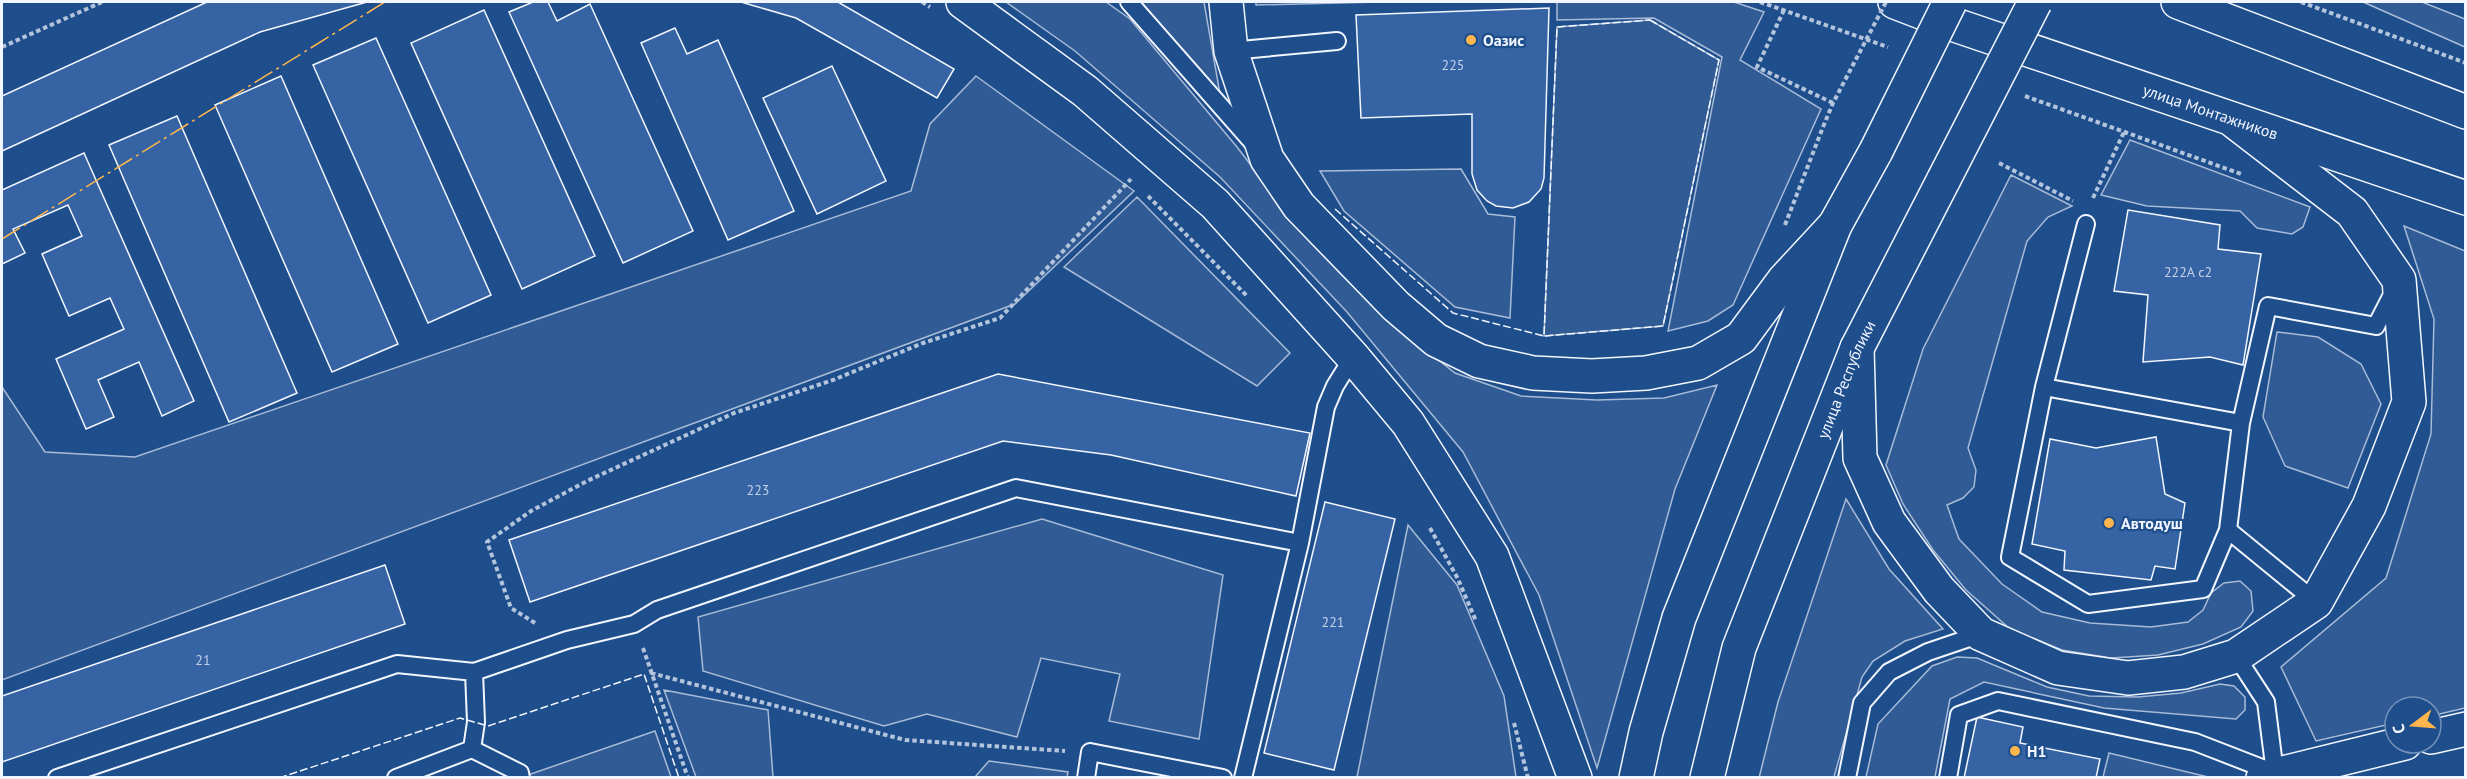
<svg xmlns="http://www.w3.org/2000/svg" width="2467" height="779" font-family="'PT Sans',sans-serif">
	<style>
		.built { fill: #305b95; stroke: #a8bbd7; stroke-width: 1.5 }
		.building { fill: #3563a3; stroke: #f2f6ff; stroke-width: 1.5 }
		.lines { fill: none; stroke-linecap: round; stroke-linejoin: round }
		.service-casing { stroke: #f2f6ff; stroke-width: 20 }
		.secondary-casing { stroke: #f2f6ff; stroke-width: 36 }
		.primary-casing { stroke: #f2f6ff; stroke-width: 36 }
		.path { stroke: #b3c4dc; stroke-width: 4; stroke-dasharray: 4.5 3; stroke-linecap: butt }
		.service { stroke: #1f4e8c; stroke-width: 16 }
		.secondary { stroke: #1f4e8c; stroke-width: 33 }
		.primary { stroke: #1f4e8c; stroke-width: 33 }
		.primary-bridge-casing { stroke: #f2f6ff; stroke-width: 36; stroke-linecap: butt }
		.path-bridge { stroke: #b3c4dc; stroke-width: 4; stroke-dasharray: 4.5 3; stroke-linecap: butt }
		.primary-bridge { stroke: #1f4e8c; stroke-width: 33 }
		.fence { stroke: #f2f6ff; stroke-width: 1.5; stroke-dasharray: 8 3; stroke-linecap: butt }
		.power { stroke: #ffb74d; stroke-width: 1.5; stroke-dasharray: 21 4.5 3 4.5; stroke-linecap: butt }
		.poi-dot { fill: #ffb74d; stroke: #1f4e8c; stroke-width: 2 }
		.labels { text-anchor: middle; stroke-width: 4.5; stroke-linejoin: round; paint-order: stroke }
		.number-label { font-size: 14px; fill: #c3d1e8 }
		.poi-label { font-size: 16px; font-weight: bold; fill: #f2f6ff; stroke: #1f4e8c; text-anchor: start }
		.street-label { font-size: 16px; fill: #f2f6ff; stroke: #1f4e8c }
	</style>
	<rect width="100%" height="100%" fill="#1f4e8c"/>
	<path class="built" d="M1006,2H1106L1130,19L1237,147L1311,243L1379,313L1455,373L1521,396L1597,400L1664,398L1717,385L1675,489L1597,768L1539,595L1463,452L1347,312L1220,177L1075,51Z
		M1141,2H1204L1220,94Z
		M1256,2H1379L1256,5Z
		M1557,2H1734L1764,12L1740,60L1821,109L1733,305L1708,321L1668,331L1722,57L1654,18L1557,20Z
		M2363,2H2422L2465,19V47Z
		M1650,20L1719,60L1663,326L1544,336L1557,27Z
		M976,76L1134,191L1015,304L2,680V387L45,452L135,457L911,191L930,124Z
		M2130,140L2310,207L2303,227L2292,234L2257,228L2240,211L2147,206L2101,195Z
		M1461,169L1488,214L1515,217L1510,318L1455,307L1344,211L1320,171Z
		M2011,175L2072,206L2048,217L2027,241L1968,448L1976,470L1974,487L1963,498L1947,505L1959,539L2002,584L2042,612L2090,623L2151,627L2188,622L2203,610L2211,593L2224,583L2240,581L2251,591L2253,611L2241,627L2203,644L2158,655L2111,658L2062,650L2010,629L1966,590L1933,550L1903,504L1886,465L1923,349Z
		M1137,197L1290,353L1257,386L1064,267Z
		M2404,226L2465,251V708L2431,716V707H2395V723L2316,741L2281,667L2386,578L2431,434L2434,319Z
		M2277,332L2318,337L2361,364L2381,404L2348,488L2285,466L2263,417Z
		M1846,499L1889,569L1943,629L1905,641L1873,661L1862,677L1834,777L1759,778L1778,702Z
		M1042,519L1223,575L1199,739L1109,721L1120,674L1041,658L1017,737L927,714L884,726L703,671L698,617Z
		M1408,525L1457,585L1504,696L1516,777H1357Z
		M1957,657L1977,658L2047,687L2089,696L2138,697L2181,693L2220,684L2234,686L2245,697V710L2236,719L2104,708L1984,682L1950,699L1935,777H1866L1878,724L1932,666Z
		M664,690L768,710L773,777H696Z
		M655,731L671,777L529,778L528,775Z
		M2109,753L2208,777H2103Z
		M989,761L1068,772L1067,777H975Z"/>
	<path class="building" d="M207,2H367L260,32L2,151V96Z
		M533,2H548L557,21L590,4L693,231L623,263L509,12Z
		M741,2H838L954,69L937,98L796,18Z
		M1549,8L1544,178L1541,189L1529,202L1513,208L1496,206L1487,201L1477,190L1472,174V114L1361,118L1356,15Z
		M484,10L595,256L522,289L411,43Z
		M675,28L687,54L718,40L794,211L728,240L641,43Z
		M376,38L491,295L428,323L313,65Z
		M832,66L886,181L817,214L763,98Z
		M281,76L398,344L332,372L215,105Z
		M177,116L297,393L229,422L109,145Z
		M84,153L194,401L162,416L139,362L98,380L114,417L86,429L56,359L124,329L110,298L69,316L42,254L82,236L68,205L13,229L25,253L2,264V190Z
		M2128,210L2220,225L2218,249L2261,254L2243,365L2210,357L2143,362L2148,295L2114,291Z
		M998,374L1310,433L1296,496L1111,455L1003,441L530,602L509,540Z
		M2156,437L2165,494L2185,503L2175,569L2155,566L2151,580L2064,570L2065,551L2032,544L2050,439L2096,448Z
		M1325,502L1395,519L1334,770L1264,753Z
		M385,565L405,624L2,762V696Z
		M1977,717L2023,727L2020,743L2100,759L2096,778H1964Z"/>
	<g class="lines">
		<defs>
			<path id="service" d="M1129,2L1253,143
				M1231,51L1337,41
				M2044,387L2086,224
				M2228,530L2203,589L2088,604L2010,557L2044,387L2241,423
				M2316,602L2228,530L2241,423L2268,306L2376,326L2395,289
				M474,672L567,640L634,624L657,610L1016,488L1300,543
				M57,778L397,664L474,672L476,722L472,749
				M396,778L472,749L520,773L521,778
				M1086,778L1090,752L1223,778
				M1243,778L1300,543L1326,407L1335,386L1353,357
				M1847,778L1862,703L1889,672L1928,652L1981,634
				M1948,778L1959,715L1998,701L2195,742L2275,773L2266,702L2236,656"/>
			<g id="secondary">
				<path d="M963,2L1085,91L1215,204L1353,357L1408,423L1492,556L1575,778"/>
				<path d="M1226,2L1231,51L1267,159L1299,206L1396,306L1436,340L1479,361L1533,373L1592,376L1646,373L1698,363L1741,338L1784,280L1835,225"/>
				<path id="s1" d="M1895,2L1955,25L2466,198"/>
				<path d="M2178,2L2466,112"/>
				<path d="M1857,348L1860,458L1889,522L1939,590L1981,634L2058,668L2128,678L2184,672L2236,656L2316,602L2369,506L2409,402L2399,280L2352,212L2235,122"/>
				<path d="M2431,737L2466,729"/>
				<path d="M2263,778L2405,743"/>
			</g>
			<g id="primary">
				<path d="M1636,778L1646,732L1679,618L1835,225L1876,151"/>
				<path id="s2" d="M1707,778L1739,648L1857,348L1944,179"/>
			</g>
		</defs>
		<use href="#service" class="service-casing"/>
		<use href="#secondary" class="secondary-casing"/>
		<use href="#primary" class="primary-casing"/>
		<path class="path" d="M922,2L930,7
			M1760,2L1888,47
			M2301,2L2466,63
			M1784,10L1757,67L1833,103
			M2,47L102,2
			M2025,96L2241,174
			M1999,163L2073,201
			M1148,196L1248,297
			M2093,198L2124,132
			M1785,225L1823,127
			M1430,528L1458,579L1476,621
			M535,623L511,608L487,542L531,511L587,481L734,413L833,380L923,343L1000,318L1131,179
			M643,648L688,778
			M651,673L905,740L1065,751
			M1514,723L1528,778"/>
		<use href="#service" class="service"/>
		<use href="#secondary" class="secondary"/>
		<use href="#primary" class="primary"/>
		<defs>
			<path id="primary-bridge" d="M1876,151L1950,2
				M1944,179L2035,2"/>
		</defs>
		<use href="#primary-bridge" class="primary-bridge-casing"/>
		<path class="path-bridge" d="M1823,127L1833,103L1886,2"/>
		<use href="#primary-bridge" class="primary-bridge"/>
		<path class="fence" d="M1650,20L1719,60L1663,326L1544,336L1557,27Z
			M1335,209L1453,313L1544,336
			M279,778L460,718L488,726L644,674L679,778"/>
		<path class="power" d="M2,239L385,2"/>
	</g>
	<g class="poi-dot">
		<circle cx="1471" cy="40" r="6"/>
		<circle cx="2109" cy="523" r="6"/>
		<circle cx="2015" cy="751" r="6"/>
	</g>
	<g class="labels">
		<g class="number-label">
			<text x="1453" y="70">225</text>
			<text x="2188" y="277">222А с2</text>
			<text x="758" y="495">223</text>
			<text x="1333" y="627">221</text>
			<text x="203" y="665">21</text>
		</g>
		<g class="poi-label">
			<text x="1483" y="46">Оазис</text>
			<text x="2121" y="529">Автодуш</text>
			<text x="2027" y="757">Н1</text>
		</g>
		<g class="street-label">
			<text dy="6" stroke="none"><textPath href="#s1" startOffset="334">улица Монтажников</textPath></text>
			<text dy="6" stroke="none"><textPath href="#s2" startOffset="423">улица Республики</textPath></text>
		</g>
	</g>
	<rect width="2467" height="779" fill="none" stroke="#f2f6ff" stroke-width="6"/>
	<g transform="translate(2413 725) rotate(254)"><circle r="28" fill="#1f4e8c" stroke="#7391ba" stroke-width="1.5"/>
	<path d="M0-4.5L10 22L0 15L-10 22Z" fill="#ffb74d"/>
	<text y="-9" font-size="16" font-weight="bold" text-anchor="middle" fill="#f2f6ff">С</text>
	</g>
</svg>
